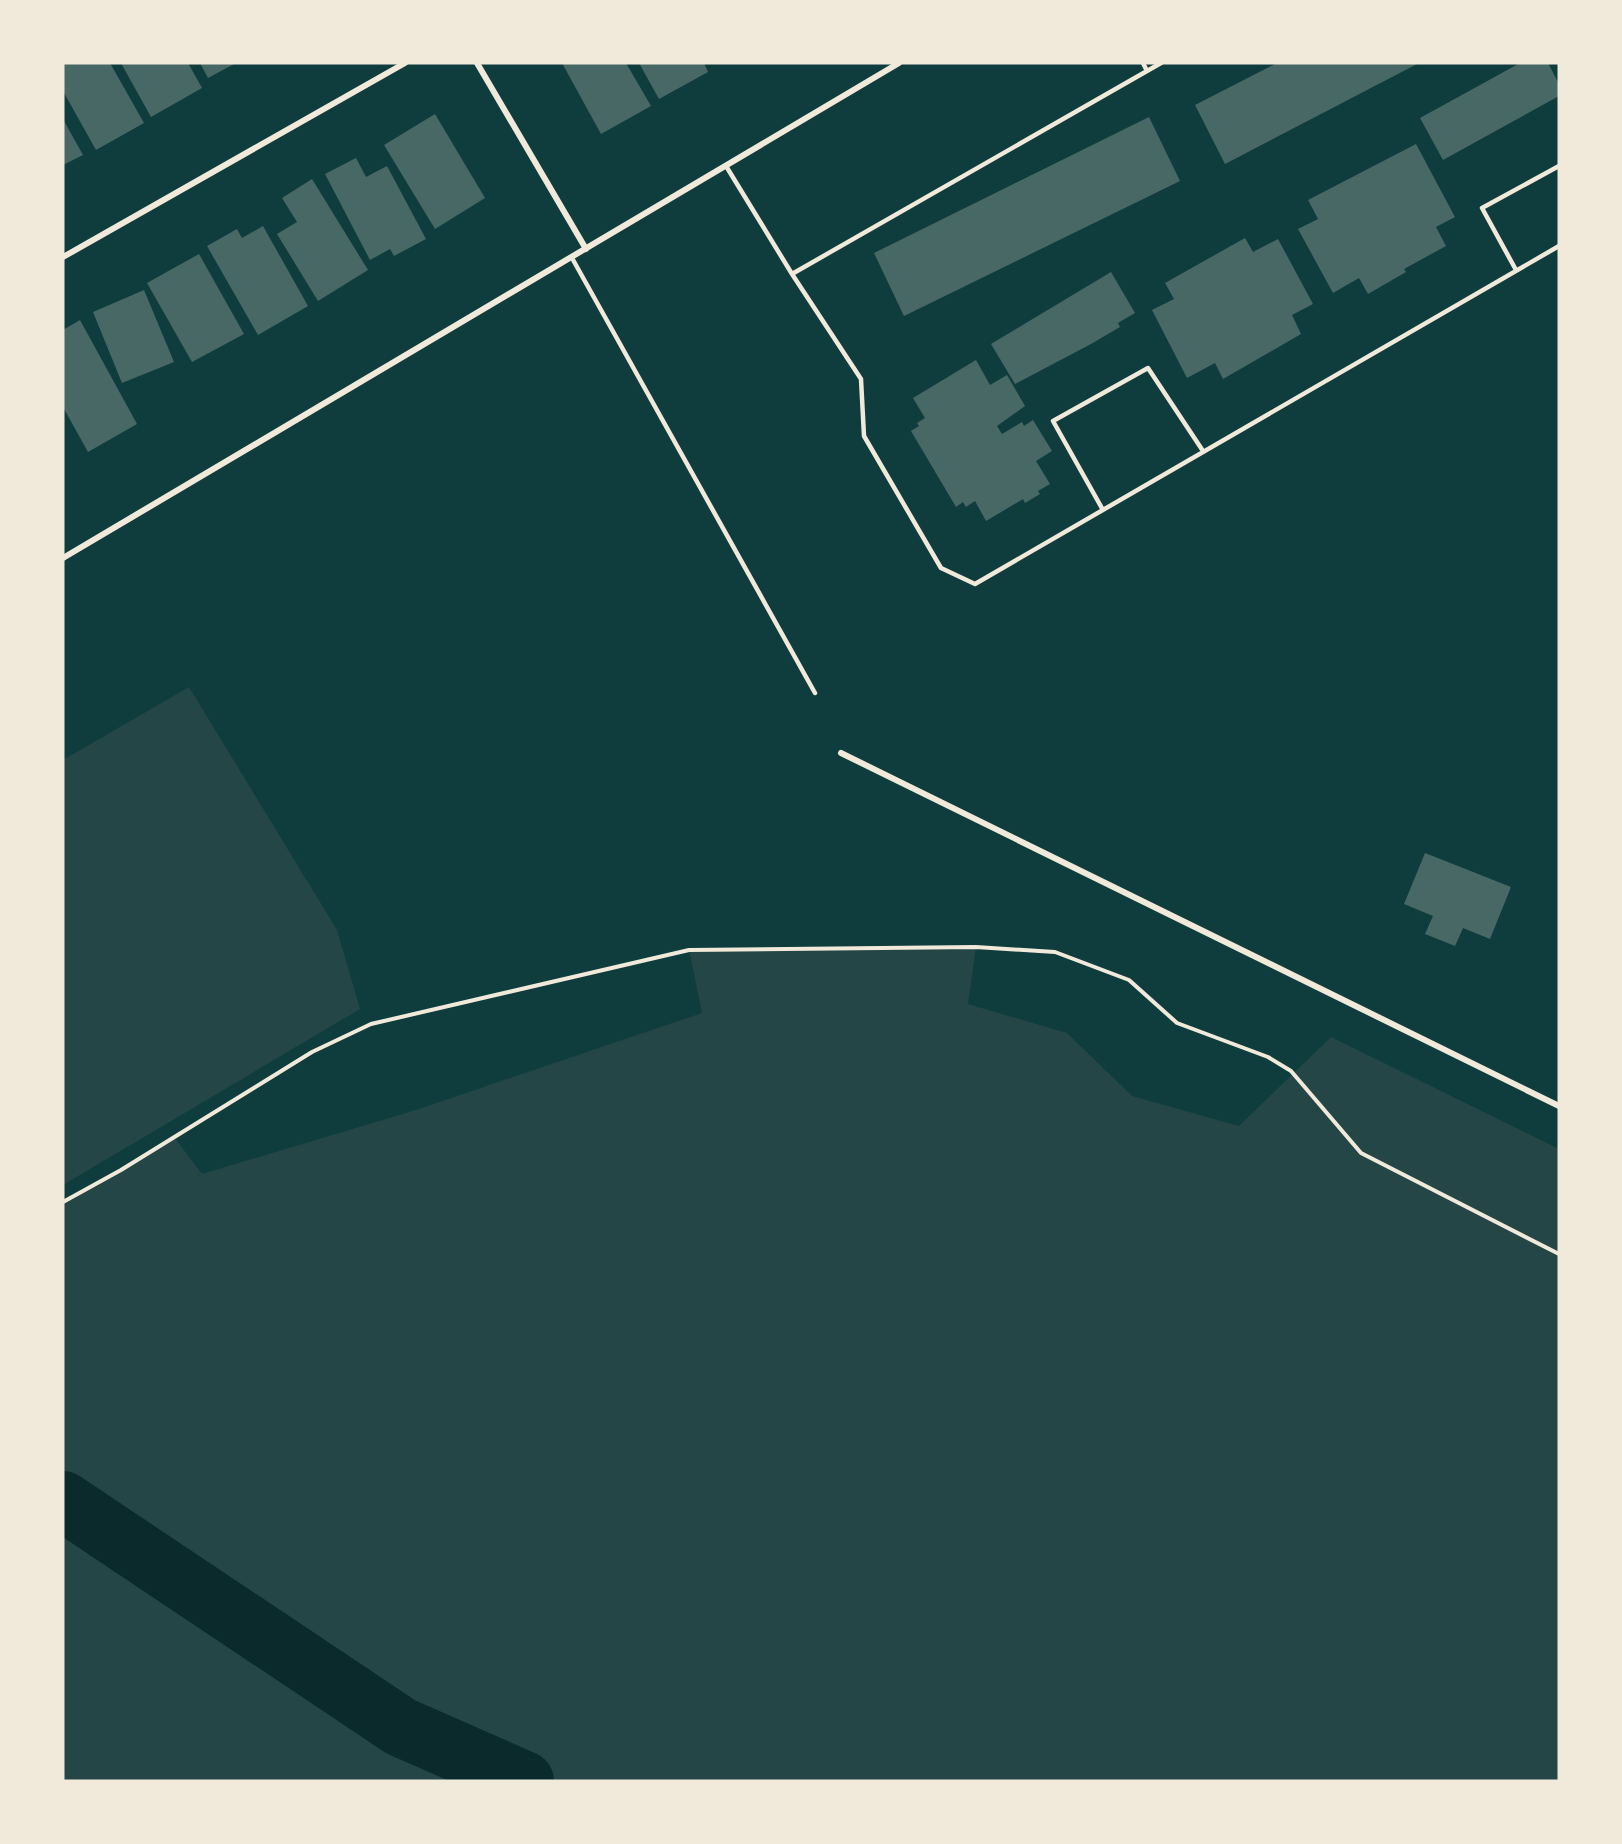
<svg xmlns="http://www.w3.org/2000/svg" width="1622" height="1844" font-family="'Exo 2',sans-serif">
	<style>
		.green { fill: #244646 }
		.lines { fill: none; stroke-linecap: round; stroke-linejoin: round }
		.river { stroke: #0a2a2b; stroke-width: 60 }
		.building { fill: #486865 }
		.path { stroke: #f1e9da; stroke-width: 4 }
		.service { stroke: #f1e9da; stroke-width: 4.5 }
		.minor { stroke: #f1e9da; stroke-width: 6 }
	</style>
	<rect width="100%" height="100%" fill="#0f3d3e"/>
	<path class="green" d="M189,687L337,930L360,1009L63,1185V760Z
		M976,947L968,1004L1067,1033L1132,1096L1239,1126L1331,1037L1559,1149V1781H63V1202L174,1137L202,1174L416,1110L702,1013L689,950Z"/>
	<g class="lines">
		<path class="river" d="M63,1501L401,1727L524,1781"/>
	</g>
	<path class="building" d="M63,63H110L144,123L96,150L63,91Z
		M121,63H188L202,88L151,117Z
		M200,63H236L208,78Z
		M562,63H626L651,106L601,134Z
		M639,63H704L708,72L659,99Z
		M1277,63H1419L1225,164L1195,105Z
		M1520,63H1548L1559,84V96L1443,160L1420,118Z
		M435,114L485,198L435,229L384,145Z
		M1149,117L1180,181L904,316L874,253Z
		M63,119L83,155L63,165Z
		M1416,144L1455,217L1436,227L1446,246L1404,269L1406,272L1368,294L1359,278L1333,293L1298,229L1318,219L1308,200Z
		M356,158L366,177L387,166L426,239L394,256L390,249L370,260L325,174Z
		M312,179L368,270L318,301L277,234L297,222L282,198Z
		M263,226L308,306L258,335L207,246L237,229L242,238Z
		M1245,238L1253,252L1278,239L1313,304L1292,315L1301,334L1223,379L1215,363L1187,378L1152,310L1174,299L1165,283Z
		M199,254L244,334L192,362L147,283Z
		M1111,272L1135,313L1118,323L1120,327L1091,344L1015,384L991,344Z
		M144,290L174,362L122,383L93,312Z
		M80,320L137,424L88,452L63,407V330Z
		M976,360L990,385L1007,375L1025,406L997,426L1002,434L1022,422L1024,426L1033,420L1052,451L1036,461L1050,484L1038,491L1040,494L1025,503L1023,499L986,521L975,501L966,507L963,502L956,507L911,431L919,426L917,423L925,418L913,398Z
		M1425,853L1511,887L1490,939L1463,928L1455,946L1425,934L1433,916L1404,904Z"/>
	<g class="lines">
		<path class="path" d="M63,1202L121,1170L312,1052L371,1024L689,950L976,947L1055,952L1129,980L1177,1023L1268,1057L1291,1071L1361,1153L1559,1254"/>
		<path class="service" d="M1143,63L1147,71
			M726,166L792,274L861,379L864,436L941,568L975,584L1559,246
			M572,258L815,693
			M1516,270L1482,208L1559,166
			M792,274L1161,63
			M1103,510L1053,421L1148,368L1203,451"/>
		<path class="minor" d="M477,63L586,249
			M63,257L405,63
			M63,558L899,63
			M841,753L1559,1106"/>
	</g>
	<rect width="1622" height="1844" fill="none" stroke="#f1e9da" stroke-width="129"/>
</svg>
